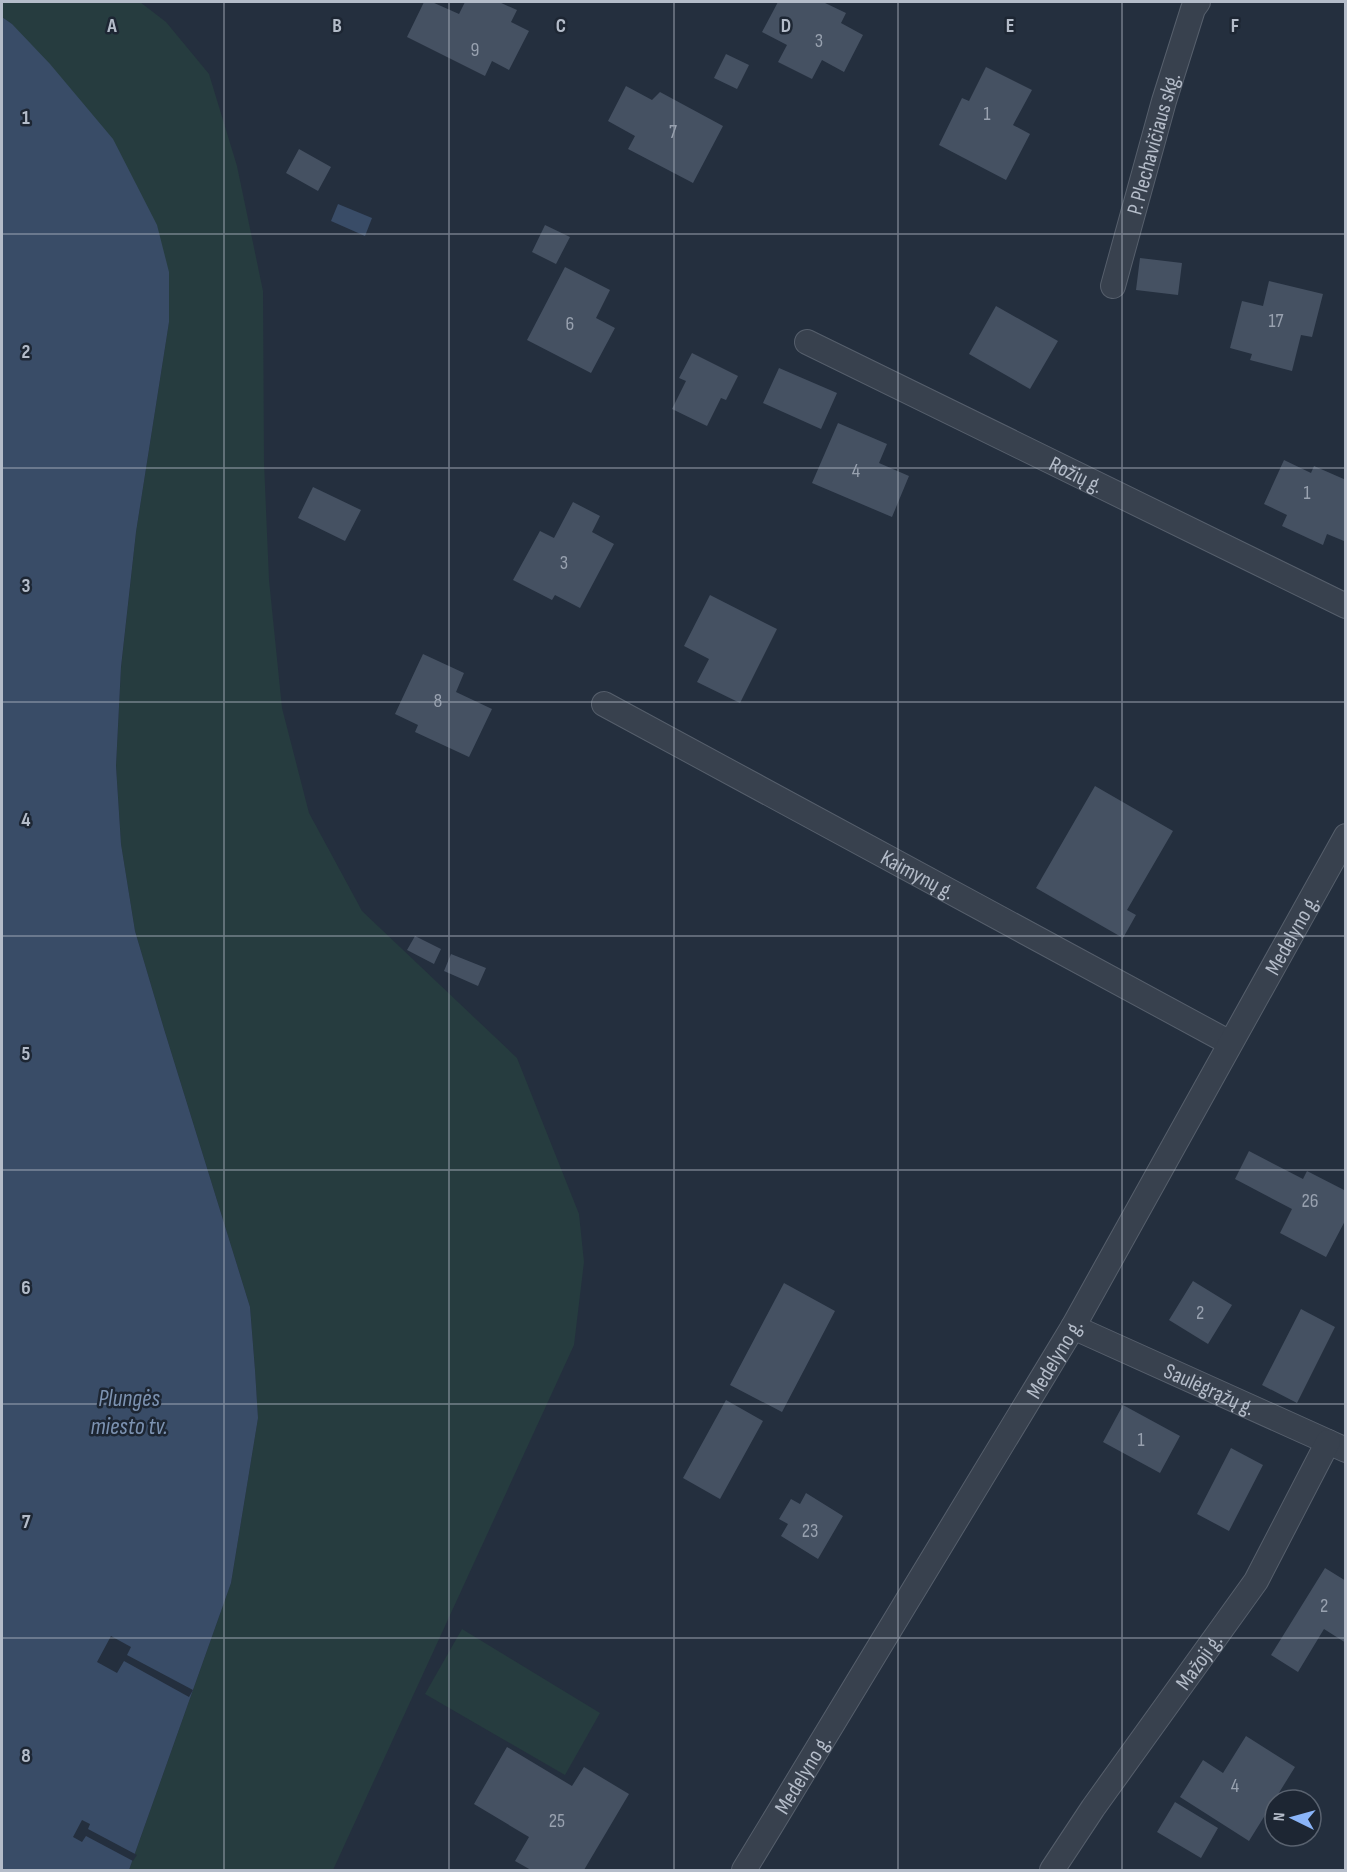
<svg xmlns="http://www.w3.org/2000/svg" width="1347" height="1872" font-family="'Sofia Sans Condensed',sans-serif">
	<style>
		.green { fill: #263c3f }
		.water { fill: #394c67 }
		.pier { fill: #242f3e }
		.building { fill: #455162 }
		.lines { fill: none; stroke-linecap: round; stroke-linejoin: round }
		.minor-casing { stroke: #565f6c; stroke-width: 26 }
		.minor { stroke: #38414e; stroke-width: 24 }
		.grid { fill: none; stroke: #b4bcc9; stroke-width: 1.5; stroke-opacity: 0.55 }
		.labels { text-anchor: middle; stroke-width: 5; stroke-linejoin: round; paint-order: stroke }
		.number-label { font-size: 20px; fill: #98a1af }
		.street-label { font-size: 22px; fill: #b4bcc9; stroke: #1d2633 }
		.water-label { font-size: 24px; font-style: italic; fill: #7c92b1; stroke: #1d2633 }
		.grid-label { font-size: 20px; text-anchor: middle; font-weight: bold; fill: #b4bcc9; stroke: #1d2633; stroke-width: 5; stroke-linejoin: round; paint-order: stroke }
	</style>
	<rect width="100%" height="100%" fill="#242f3e"/>
	<path class="green" d="M2,2H140L166,22L209,74L237,166L263,291L264,463L269,580L282,708L309,813L362,911L517,1058L579,1214L584,1262L574,1345L333,1870H129L231,1583L258,1418L255,1370L250,1307L164,1029L135,931L121,844L116,766L121,668L136,532L169,322L12,24L2,17Z
		M462,1629L600,1713L565,1775L425,1694Z"/>
	<path class="water" d="M2,17L12,24L50,64L113,139L157,225L169,272V322L136,532L121,667L116,766L121,844L135,931L164,1029L250,1307L255,1370L258,1418L231,1583L129,1870H2Z
		M338,204L372,218L365,236L331,221Z"/>
	<path class="pier" d="M111,1636L131,1647L127,1655L193,1690L189,1697L124,1661L117,1673L97,1662Z
		M82,1820L90,1824L88,1829L137,1855L133,1861L86,1836L82,1842L73,1837Z"/>
	<path class="building" d="M424,2H432L459,14L465,2H499L517,10L511,22L529,31L509,70L492,61L485,76L407,37Z
		M778,2H823L846,13L841,23L863,35L844,72L822,60L812,79L778,62L787,45L762,32Z
		M726,54L749,65L737,89L714,78Z
		M986,67L1032,90L1013,125L1030,134L1006,180L939,145L962,98L969,101Z
		M626,86L652,100L660,92L723,126L693,183L628,149L635,136L608,121Z
		M299,149L331,167L318,191L286,173Z
		M545,225L570,237L556,264L532,252Z
		M1140,258L1182,263L1178,295L1136,290Z
		M565,267L610,290L596,318L615,328L591,373L527,340Z
		M1269,281L1323,294L1312,337L1301,335L1292,371L1250,360L1252,354L1230,348L1242,301L1263,306Z
		M996,306L1058,341L1030,389L969,354Z
		M692,353L738,376L726,400L721,398L707,426L672,409L686,381L679,378Z
		M779,368L837,393L821,429L763,403Z
		M838,423L887,444L879,463L909,476L892,517L812,483Z
		M1284,460L1311,473L1314,466L1346,480V537L1344,541L1327,534L1323,545L1282,526L1287,515L1264,504Z
		M313,487L361,510L345,541L298,518Z
		M573,502L600,516L592,532L614,544L580,608L555,595L552,600L513,580L540,531L554,538Z
		M710,595L777,629L740,703L697,682L709,659L684,646Z
		M423,654L464,673L456,692L492,709L469,757L415,732L418,725L395,714Z
		M1095,786L1173,831L1127,910L1136,915L1123,938L1036,888Z
		M415,936L441,949L434,964L407,950Z
		M451,954L486,968L478,986L444,971Z
		M1249,1151L1303,1179L1307,1171L1346,1191V1219L1326,1257L1280,1233L1292,1209L1235,1179Z
		M1193,1281L1232,1305L1208,1344L1169,1320Z
		M784,1283L835,1311L782,1412L730,1385Z
		M1301,1309L1335,1327L1297,1403L1262,1385Z
		M726,1400L763,1421L720,1499L683,1478Z
		M1123,1405L1180,1436L1160,1473L1103,1442Z
		M1231,1448L1263,1465L1229,1531L1197,1514Z
		M806,1493L843,1516L818,1559L781,1536L788,1524L779,1519L791,1499L800,1504Z
		M1325,1568L1346,1581V1643L1324,1629L1298,1672L1271,1655Z
		M1246,1736L1295,1767L1249,1841L1180,1797L1203,1760L1223,1773Z
		M507,1747L572,1786L584,1767L629,1794L584,1870H531L515,1861L529,1837L474,1804Z
		M1175,1802L1218,1828L1201,1858L1157,1832Z"/>
	<g class="lines">
		<defs>
			<g id="minor">
				<path id="s1" d="M1113,286L1164,101L1193,9L1198,2"/>
				<path id="s2" d="M807,342L1346,606"/>
				<path id="s3" d="M604,704L1230,1043"/>
				<path id="s4" d="M1073,1327L1346,1450"/>
				<path id="s5" d="M744,1870L1073,1327L1346,836"/>
				<path id="s6" d="M1052,1870L1093,1808L1256,1581L1328,1442"/>
			</g>
		</defs>
		<use href="#minor" class="minor-casing"/>
		<use href="#minor" class="minor"/>
	</g>
	<path class="grid" d="M224,2V1870M449,2V1870M674,2V1870M898,2V1870M1122,2V1870M2,234H1346M2,468H1346M2,702H1346M2,936H1346M2,1170H1346M2,1404H1346M2,1638H1346"/>
	<g class="labels">
		<g class="number-label">
			<text x="819" y="47">3</text>
			<text x="475" y="56">9</text>
			<text x="987" y="120">1</text>
			<text x="673" y="138">7</text>
			<text x="1276" y="327">17</text>
			<text x="570" y="330">6</text>
			<text x="856" y="477">4</text>
			<text x="1307" y="499">1</text>
			<text x="564" y="569">3</text>
			<text x="438" y="707">8</text>
			<text x="1310" y="1207">26</text>
			<text x="1200" y="1319">2</text>
			<text x="1141" y="1446">1</text>
			<text x="810" y="1537">23</text>
			<text x="1324" y="1612">2</text>
			<text x="1235" y="1792">4</text>
			<text x="557" y="1827">25</text>
		</g>
		<g class="street-label">
			<text dy="8" stroke="none"><textPath href="#s1" startOffset="148">P. Plechavičiaus skg.</textPath></text>
			<text dy="8" stroke="none"><textPath href="#s2" startOffset="300">Rožių g.</textPath></text>
			<text dy="8" stroke="none"><textPath href="#s3" startOffset="357">Kaimynų g.</textPath></text>
			<text dy="8" stroke="none"><textPath href="#s5" startOffset="1084">Medelyno g.</textPath></text>
			<text dy="8" stroke="none"><textPath href="#s5" startOffset="598">Medelyno g.</textPath></text>
			<text dy="8" stroke="none"><textPath href="#s4" startOffset="150">Saulėgrąžų g.</textPath></text>
			<text dy="8" stroke="none"><textPath href="#s6" startOffset="255">Mažoji g.</textPath></text>
			<text dy="8" stroke="none"><textPath href="#s5" startOffset="112">Medelyno g.</textPath></text>
		</g>
		<g class="water-label">
			<text x="129" y="1406">Plungės<tspan x="129" dy="28">miesto tv.</tspan></text>
		</g>
	</g>
	<g class="grid-label">
		<text x="112" y="32">A</text>
		<text x="337" y="32">B</text>
		<text x="561" y="32">C</text>
		<text x="786" y="32">D</text>
		<text x="1010" y="32">E</text>
		<text x="1235" y="32">F</text>
		<text x="26" y="124">1</text>
		<text x="26" y="358">2</text>
		<text x="26" y="592">3</text>
		<text x="26" y="826">4</text>
		<text x="26" y="1060">5</text>
		<text x="26" y="1294">6</text>
		<text x="26" y="1528">7</text>
		<text x="26" y="1762">8</text>
	</g>
	<rect width="1347" height="1872" fill="none" stroke="#b4bcc9" stroke-width="6"/>
	<g transform="translate(1293 1818) rotate(275)"><circle r="28" fill="#1d2633" stroke="#59626f" stroke-width="1.5"/>
	<path d="M0-4.5L10 22L0 15L-10 22Z" fill="#8ab4f8"/>
	<text y="-9" font-size="16" font-weight="bold" text-anchor="middle" fill="#b4bcc9">N</text>
	</g>
</svg>
